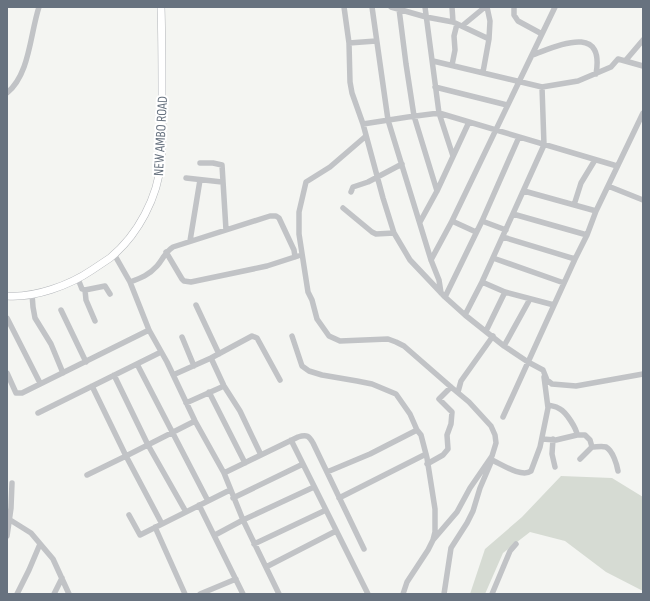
<svg xmlns="http://www.w3.org/2000/svg" width="650" height="601" font-family="'Sofia Sans Condensed',sans-serif">
	<style>
		.green { fill: #d6dbd3 }
		.lines { fill: none; stroke-linecap: round; stroke-linejoin: round }
		.major-casing { stroke: #b2b5b9; stroke-width: 8 }
		.minor { stroke: #c1c3c6; stroke-width: 5.5 }
		.major { stroke: #fff; stroke-width: 7 }
		.labels { text-anchor: middle; stroke-width: 4; stroke-linejoin: round; paint-order: stroke }
		.street-label { font-size: 14px; fill: #67727f; stroke: #fff }
	</style>
	<rect width="100%" height="100%" fill="#f4f5f2"/>
	<path class="green" d="M561,476L612,478L643,497V591L606,572L565,541L530,532L503,553L485,594H470L485,549L522,517Z"/>
	<g class="lines">
		<defs>
			<path id="major" d="M7,296C35,298 70,285 92,270C98,266 104,262 110,258C138,235 158,197 161,161C163,140 162,119 162,98C162,67 162,37 161,7"/>
		</defs>
		<use href="#major" class="major-casing"/>
		<path class="minor" d="M344,7L349,43L350,82L352,93L363,124L383,198L394,233L410,260L445,297L465,315L504,346L528,362L543,370L547,380L552,384L576,386L643,374
			M372,7L388,120L431,260L439,280L441,293
			M391,7L426,17L453,22L452,7
			M425,7L439,113L453,156
			M487,7L490,21L489,39
			M514,7V15L518,21L542,34
			M399,9L406,64L414,116L437,191
			M453,22L489,39L483,72
			M462,26L485,7
			M349,43L376,41
			M532,55C558,46 605,23 596,74
			M626,60L643,40
			M433,61L542,87L578,81L611,67L618,59L643,66
			M452,65L455,50L454,36L457,24
			M435,87L507,105
			M7,93C30,74 30,34 39,7
			M363,124L408,117L439,113L617,166
			M366,136L330,167L306,182L299,212V234L308,292L312,300L317,319L329,336L340,341L388,339L396,342L404,346L451,387L469,402L491,426L495,435L496,443L492,456L470,488L457,512L433,540
			M200,163H213L222,165L226,230
			M186,178L222,182
			M608,186L643,200
			M524,191L596,211
			M351,192L353,187L368,182L402,164
			M574,205L581,183L595,160
			M343,208L372,232L376,234L394,233
			M513,214L587,235
			M452,221L476,232
			M482,221L506,230
			M420,222L437,191L469,122
			M503,237L575,259
			M190,241L200,180
			M166,252L182,279L184,281L191,282L267,266L298,256
			M114,254L130,282L149,330L167,362L195,421L224,473L243,520L279,594
			M493,258L564,283
			M431,260L452,221L555,7
			M78,279L82,289L85,290L105,286L110,294
			M130,282C141,278 149,275 157,266C163,259 165,252 173,247L270,216H276L279,218L294,250L295,257
			M482,282L505,292L554,305
			M85,290L86,300L95,321
			M32,294L33,307L35,318L51,344L63,373
			M445,297L482,221L519,137
			M196,305L219,354
			M61,310L86,362
			M465,315L482,282L544,145L542,87
			M7,318L40,383
			M486,331L505,292
			M292,336L302,366L309,371L322,375L357,381L372,384L396,394L410,414L417,430L421,435L427,458L435,509V532L433,540L428,550L407,582L403,594
			M182,337L194,366
			M504,346L530,299
			M211,358L224,386L240,411L261,455
			M137,364L208,501L230,490
			M7,373L16,393H22L149,330
			M114,375L148,445L186,512
			M173,375L211,358L252,336L257,338L280,380
			M92,386L126,456L162,524
			M209,392L245,463
			M458,392L461,381L493,336
			M186,403L224,386
			M548,405C552,406 556,406 560,409C566,412 577,429 577,435
			M38,413L161,352
			M503,417L575,259L587,235L596,211L643,113
			M542,439L556,440L577,435H585L590,440L592,447C596,447 602,446 606,447C613,451 617,465 618,471
			M553,439L552,454L555,467
			M291,440L368,594
			M580,459L592,447
			M492,460C501,464 522,478 531,471L540,447L548,408L544,377
			M427,464L443,455L448,449L447,435L451,424L452,412L439,399L451,387
			M327,472L370,454L417,430
			M224,473L298,437C307,434 309,436 313,443L364,549
			M87,475L126,456L195,421
			M233,498L303,464
			M339,498L426,454
			M199,505L243,594
			M129,515L140,535L208,501
			M7,518L31,533L53,559L69,594
			M155,527L185,594
			M215,535L243,520L314,487
			M7,536L11,508L12,483
			M254,544L326,510
			M266,567L336,531
			M17,594L29,570L40,544
			M54,594L62,578
			M200,594L236,579
			M444,594L451,548L467,523L473,511L480,488L492,460
			M492,594L510,551L516,544"/>
		<use href="#major" class="major"/>
	</g>
	<g class="labels">
		<g class="street-label">
			<text transform="translate(160 136) rotate(-87)" y="5">NEW AMBO ROAD</text>
		</g>
	</g>
	<rect width="650" height="601" fill="none" stroke="#67727f" stroke-width="16"/>
</svg>
